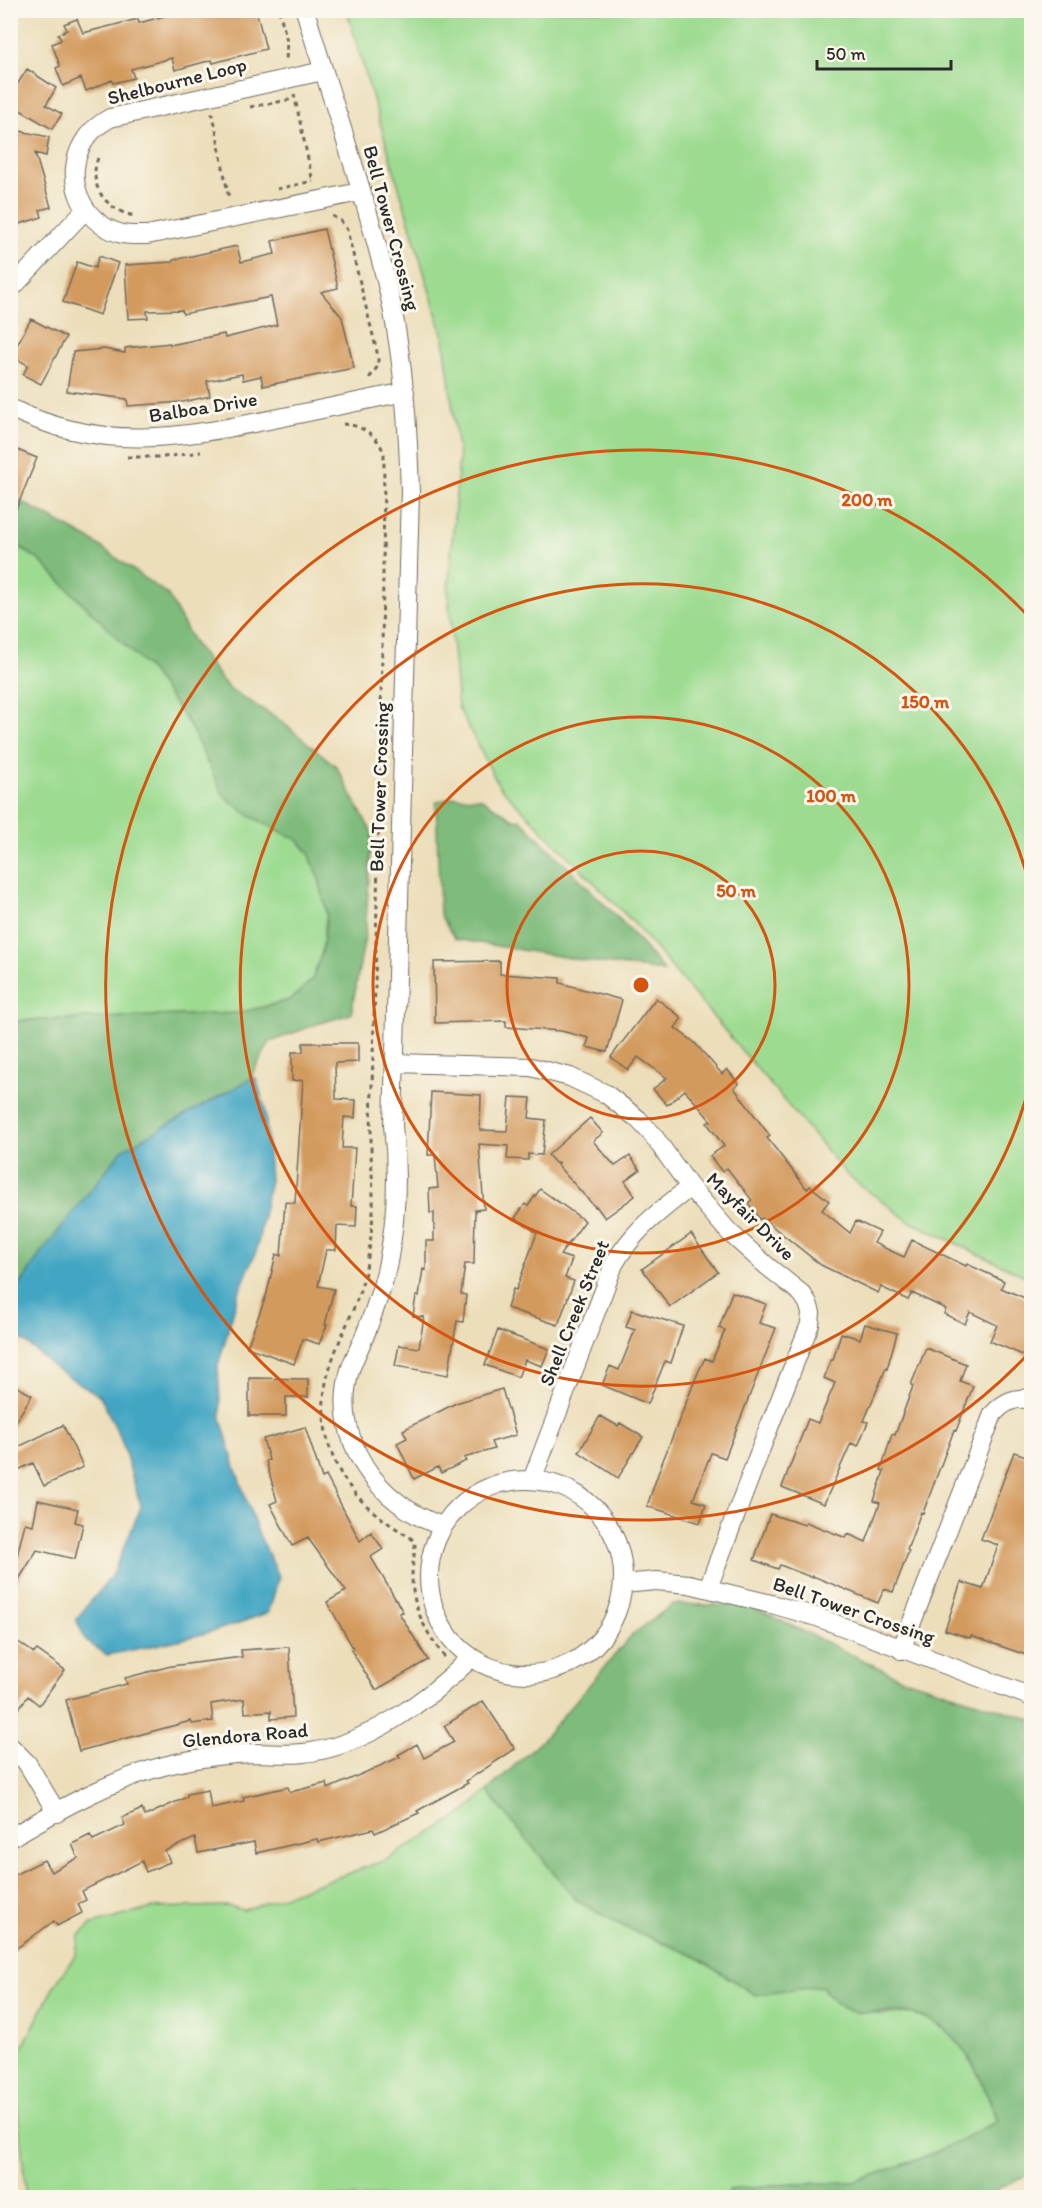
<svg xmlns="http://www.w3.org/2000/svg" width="1042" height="2208" font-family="Itim,sans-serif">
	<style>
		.green { fill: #9ddb91; stroke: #64835e; stroke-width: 1.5 }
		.forest { fill: #7ebb7b; stroke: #547353; stroke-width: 1.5 }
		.water { fill: #43a6c3; stroke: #376877; stroke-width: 1.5 }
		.building { fill: #d39a5d }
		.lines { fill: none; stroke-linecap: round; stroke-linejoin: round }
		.minor-casing { stroke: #6f6a5d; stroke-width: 20 }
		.path { stroke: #6f6a5d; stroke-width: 3; stroke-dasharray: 4.5 4.5; stroke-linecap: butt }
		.minor { stroke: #fff; stroke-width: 18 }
		.ring { fill: none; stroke: #d5540f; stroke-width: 3 }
		.labels { text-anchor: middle; stroke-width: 6; stroke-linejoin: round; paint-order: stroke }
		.street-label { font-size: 20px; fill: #2b2b2b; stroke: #fbf7ec }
		.centre { fill: #d5540f; stroke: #fbf7ec; stroke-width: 3 }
		.ring-label { font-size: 18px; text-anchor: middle; font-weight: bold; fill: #d5540f; stroke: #fbf7ec; stroke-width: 6; stroke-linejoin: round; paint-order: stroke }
	</style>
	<rect width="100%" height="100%" fill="#fbf7ec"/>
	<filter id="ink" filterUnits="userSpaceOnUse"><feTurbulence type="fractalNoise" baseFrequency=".0167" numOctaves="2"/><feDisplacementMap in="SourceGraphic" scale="12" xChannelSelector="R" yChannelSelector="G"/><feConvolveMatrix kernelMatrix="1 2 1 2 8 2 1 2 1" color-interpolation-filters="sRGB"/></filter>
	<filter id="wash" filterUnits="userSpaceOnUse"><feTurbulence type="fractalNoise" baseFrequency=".008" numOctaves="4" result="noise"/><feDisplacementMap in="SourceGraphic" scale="24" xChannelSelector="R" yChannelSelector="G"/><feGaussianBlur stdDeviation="1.35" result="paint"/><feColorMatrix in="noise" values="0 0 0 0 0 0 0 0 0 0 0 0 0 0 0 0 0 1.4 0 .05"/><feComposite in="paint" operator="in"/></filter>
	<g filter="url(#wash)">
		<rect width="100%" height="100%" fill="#ecdeba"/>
		<path class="green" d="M347,11H1031V1279L909,1221L848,1176L633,922L499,786L458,707L448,591L459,458L444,340Z
			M10,541L39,560L151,671L189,724L208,764L250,816L298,840L309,853L320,882L327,914L322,952L312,980L290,1000L239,1013L11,1021Z
			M487,1791L577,1901L625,1927L695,1956L755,1995C768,1993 813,1984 823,1986C841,1992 855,2007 872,2013C884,2017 903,2010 918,2015C963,2029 983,2081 998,2122L928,2156L854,2182L774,2185L729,2190L730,2197H26L14,2064L53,1988L76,1954L79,1936L92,1924L153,1908L229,1906L244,1910L386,1860L465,1812Z"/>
		<path class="forest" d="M11,496L91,540L168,595L195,645L228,688L277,718L336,766L372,833L365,936L351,1014L314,1025L270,1042L249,1080L122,1150L39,1256L11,1300V1021L239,1013L290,1000L312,980L322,952L327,914L320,882L309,853L298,840L250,816L224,796L189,724L151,671L39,560L11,541Z
			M455,797L480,798L515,820L520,819L628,928L664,971L588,961L455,939L440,915L436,802Z
			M673,1604L751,1606L898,1677L1031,1719V2171L1023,2178L997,2189L996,2197H730L729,2190L774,2185L854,2182L928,2156L998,2121C983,2081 963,2028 917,2015C879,2003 849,2031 822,1986L755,1995L695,1956L625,1927L577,1901L487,1791L542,1740L632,1635Z"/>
		<path class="water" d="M251,1077L256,1078L265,1108L270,1180L257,1249L238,1295L218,1366L221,1418L235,1467L257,1530L279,1576L269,1612C215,1634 163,1644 107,1655L86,1641L76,1619L112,1576L141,1507L121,1439L100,1396L56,1369L24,1341L11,1337V1300L39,1256L122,1150L249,1080Z"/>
		<g id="blocks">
			<path class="building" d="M187,10H256L266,49L213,63L212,60L175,70L172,58L131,69L134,78L113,83L112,80L86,91L81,78L63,86L56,68L60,66L52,44L61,40L58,34L67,30L64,24L77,19L83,33L138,19L139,23Z
				M27,69L56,88L46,105L62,114L52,129L10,104V96Z
				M10,129L49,137L46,156L35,153L51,207L40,210L42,217L10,227Z
				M324,229L338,288L321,292L342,317L354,368L263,386L261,376L243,380L242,374L207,381L210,396L183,402L128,406L127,399L67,391L73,352L104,349L125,353V348L170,343V345L224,334L225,338L277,325L271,297L183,314L182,310L147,311L148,318L128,319L125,265L173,262V260L237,246L241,262L275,254L272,241Z
				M99,256L118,263L100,315L63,302L77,262L95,268Z
				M31,319L66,337L41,384L23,375L28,365L11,356Z
				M10,447L37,458L11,522H10Z
				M500,961V974L560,978V983L622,1000L607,1052L586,1047L589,1038L561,1031L506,1027V1021L435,1023L434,962Z
				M656,998L682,1018L675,1028L694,1042L722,1074L727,1069L739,1084L734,1088L770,1136L767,1138L807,1189L810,1186L829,1201L822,1210L850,1233L856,1221L880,1232L874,1243L904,1257L912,1240L966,1266L967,1264L1004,1281L1001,1288L1032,1301V1359L990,1341L997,1325L970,1312L965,1324L944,1314L946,1309L912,1293L908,1300L881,1287L878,1293L821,1265L762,1218L760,1220L748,1203L752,1200L727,1168L722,1172L710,1156L724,1146L707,1123L711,1121L685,1090L667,1105L653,1089L667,1078L638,1057L628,1070L611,1057Z
				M303,1043H358V1062L335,1063L336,1099L356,1100L355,1118L344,1117L342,1148H355L351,1206H357L356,1227L337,1226L336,1250H326L318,1286L334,1289L325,1325H327L319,1344L303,1339L294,1364L247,1347L267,1293L276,1254L281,1256L285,1202L295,1203L303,1080L292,1081V1052H303Z
				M431,1092L481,1095L480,1130L507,1131L510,1097L531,1098L529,1118L546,1120L542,1155L528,1154V1160L507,1159L508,1146L479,1144L484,1209L475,1210L474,1264H465L461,1294L466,1295L463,1322L457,1321L448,1375L395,1366L399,1345L419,1348L424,1317L413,1316L416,1296H419L423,1269L426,1270V1241H434V1213H430L429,1189L438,1188L435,1155H428Z
				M590,1118L603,1133L593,1141L615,1166L630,1156L640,1170L625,1181L635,1196L605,1218L596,1206L595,1207L557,1165L559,1163H555L548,1155Z
				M540,1189L585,1221L560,1255L572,1259L565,1278L574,1281L558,1325L507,1308L513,1289L516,1290L537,1233L515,1218L525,1204L528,1206Z
				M691,1234L718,1272L670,1307L642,1269Z
				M732,1292L766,1304L759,1323L776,1328L725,1458L711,1453L693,1500L706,1504L700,1523L647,1506L660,1468L697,1375L705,1358L712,1361L725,1330L719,1328Z
				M632,1310L683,1326L671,1363L665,1361L648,1404L602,1385L610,1366L619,1370L635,1330L626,1327Z
				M865,1324L897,1333L887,1369L886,1368L864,1421L868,1422L858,1446L851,1443L824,1504L782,1487L808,1419L818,1423L835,1383L824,1378L831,1360H833L841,1333L860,1339Z
				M498,1330L549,1349L542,1366L525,1360L518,1377L485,1365Z
				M926,1348L966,1364L960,1381L973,1386L956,1431L954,1430L923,1513L921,1512L907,1550L909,1551L893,1592L884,1589L878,1603L813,1576V1578L780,1565L778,1569L754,1560L770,1514L805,1525L806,1522L846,1538L848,1534L866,1542L880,1503L874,1501L884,1471L881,1470L892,1434L895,1435L913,1386L911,1385Z
				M249,1378L308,1379V1397H286V1416H249Z
				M10,1383L32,1395L10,1431Z
				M502,1389L516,1435L491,1442L494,1449L464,1458L466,1461L441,1473L438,1467L414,1479L397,1443L407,1438L403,1430L456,1403Z
				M600,1416L618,1426L620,1423L643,1437L618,1478L579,1452Z
				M63,1425L83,1467L44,1486L33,1463L18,1470L10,1451Z
				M305,1427L322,1478L326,1476L360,1541L371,1532L383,1549L371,1557L403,1612L399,1613L428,1660L376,1690L351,1650L353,1648L327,1602L346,1591L308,1538L292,1546L270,1504L277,1501L266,1461L269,1460L263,1439Z
				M1014,1452L1032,1458V1657L971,1636L970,1638L945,1630L961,1582L983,1589L998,1545L981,1539Z
				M38,1500L78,1509L75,1522L83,1524L75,1559L37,1550L10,1594V1557L16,1560L25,1523L33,1525Z
				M10,1636L34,1653L37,1650L65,1670L39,1705L28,1696L10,1720Z
				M289,1647L293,1717L271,1719V1711L245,1713L244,1699L211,1704L213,1721L192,1724L191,1721L79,1751L66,1700L127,1684L125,1678L171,1666L242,1657L241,1650Z
				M483,1701L515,1749L466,1781L468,1783L417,1811L419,1813L375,1833L373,1829L318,1842L317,1839L256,1853L254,1842L198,1853L195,1838L165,1851L170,1862L146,1872L142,1861L82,1891L86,1900L78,1904L82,1913L57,1926L54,1921L10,1953V1877L44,1860L51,1872L78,1858L72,1844L90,1835L93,1840L125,1825L122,1818L142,1809L145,1816L187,1797V1794L208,1790L211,1808L244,1801L243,1797L288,1787L290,1792L327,1783L328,1789L400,1757L398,1755L417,1744L424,1758L454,1742L444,1726Z"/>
		</g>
	</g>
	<g filter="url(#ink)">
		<use href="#blocks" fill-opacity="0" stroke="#6f6a5d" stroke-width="1.5"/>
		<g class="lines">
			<defs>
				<path id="minor" d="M305,10C334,108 369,204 391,302C404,365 408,428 410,492L393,1125C398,1171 397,1217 388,1262C384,1284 376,1306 368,1327C363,1342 355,1355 350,1370C330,1439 378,1505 442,1526
					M323,71L110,118C99,124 89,132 83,143C63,177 81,222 119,233C128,236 137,235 147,235L360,192
					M10,290L86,209
					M10,408C102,453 179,438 274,419C318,410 361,401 405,392
					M394,1063L531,1067L570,1077L606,1094L638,1119L652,1134L690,1187L729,1232L767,1266L802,1294L808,1303L811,1313L810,1324L766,1435L708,1588
					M429 1577a97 97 0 1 1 194 0a97 97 0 1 1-194 0Z
					M532,1480L614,1264C635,1228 658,1213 690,1187
					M623,1584L656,1581L689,1584L775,1605L817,1617L1032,1697
					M901,1650L993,1414C1004,1402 1015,1396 1032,1400
					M10,1746L27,1763L57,1813
					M10,1838C61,1808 118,1776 176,1763C202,1757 227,1754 253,1753C270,1753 287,1755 303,1753C365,1747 428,1700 471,1658"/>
			</defs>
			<use href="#minor" class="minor-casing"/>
			<path class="path" d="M279,10L287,41L286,62
				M294,94L313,182
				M250,107L294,99
				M211,115L213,114L229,199
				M98,158C87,186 107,211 135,216
				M277,189L313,181
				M332,216L341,221L347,230L378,356V366L370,377L371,382
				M343,424C362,425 379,436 384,454C383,643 379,832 374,1021C373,1062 371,1104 371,1145C371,1172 375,1198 372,1225C370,1248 366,1274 358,1297C341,1343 318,1374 325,1426C333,1482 367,1511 411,1538L415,1543C415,1554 412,1565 412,1576C412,1609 427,1634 446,1659
				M127,457H164L201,452"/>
			<use href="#minor" class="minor"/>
		</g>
	</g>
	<g class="ring">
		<circle cx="641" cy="985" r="134"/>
		<circle cx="641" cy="985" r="268"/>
		<path d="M1031 1079A401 401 0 1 1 1031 891"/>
		<path d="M1029 1353A535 535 0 1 1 1029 617"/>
	</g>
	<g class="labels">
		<g class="street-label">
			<text transform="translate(177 81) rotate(-14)" y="7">Shelbourne Loop</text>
			<text transform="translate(392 228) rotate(75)" y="7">Bell Tower Crossing</text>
			<text transform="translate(203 407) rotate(-9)" y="7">Balboa Drive</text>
			<text transform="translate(379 787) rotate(-88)" y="7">Bell Tower Crossing</text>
			<text transform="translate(751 1216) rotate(45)" y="7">Mayfair Drive</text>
			<text transform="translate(574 1313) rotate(-68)" y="7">Shell Creek Street</text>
			<text transform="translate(854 1610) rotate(19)" y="7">Bell Tower Crossing</text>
			<text transform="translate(245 1735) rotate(-5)" y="7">Glendora Road</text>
		</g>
	</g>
	<circle cx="641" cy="985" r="9" class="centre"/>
	<g class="ring-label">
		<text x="867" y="506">200 m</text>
		<text x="925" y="708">150 m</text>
		<text x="831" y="802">100 m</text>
		<text x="736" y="897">50 m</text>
	</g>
	<rect width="1042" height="2208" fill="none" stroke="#fbf7ec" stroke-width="36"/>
	<path d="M817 60v9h134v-9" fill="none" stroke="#2b2b2b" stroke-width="3"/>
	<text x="826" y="60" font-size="18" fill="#2b2b2b" stroke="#fbf7ec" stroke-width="4.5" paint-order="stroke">50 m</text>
</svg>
